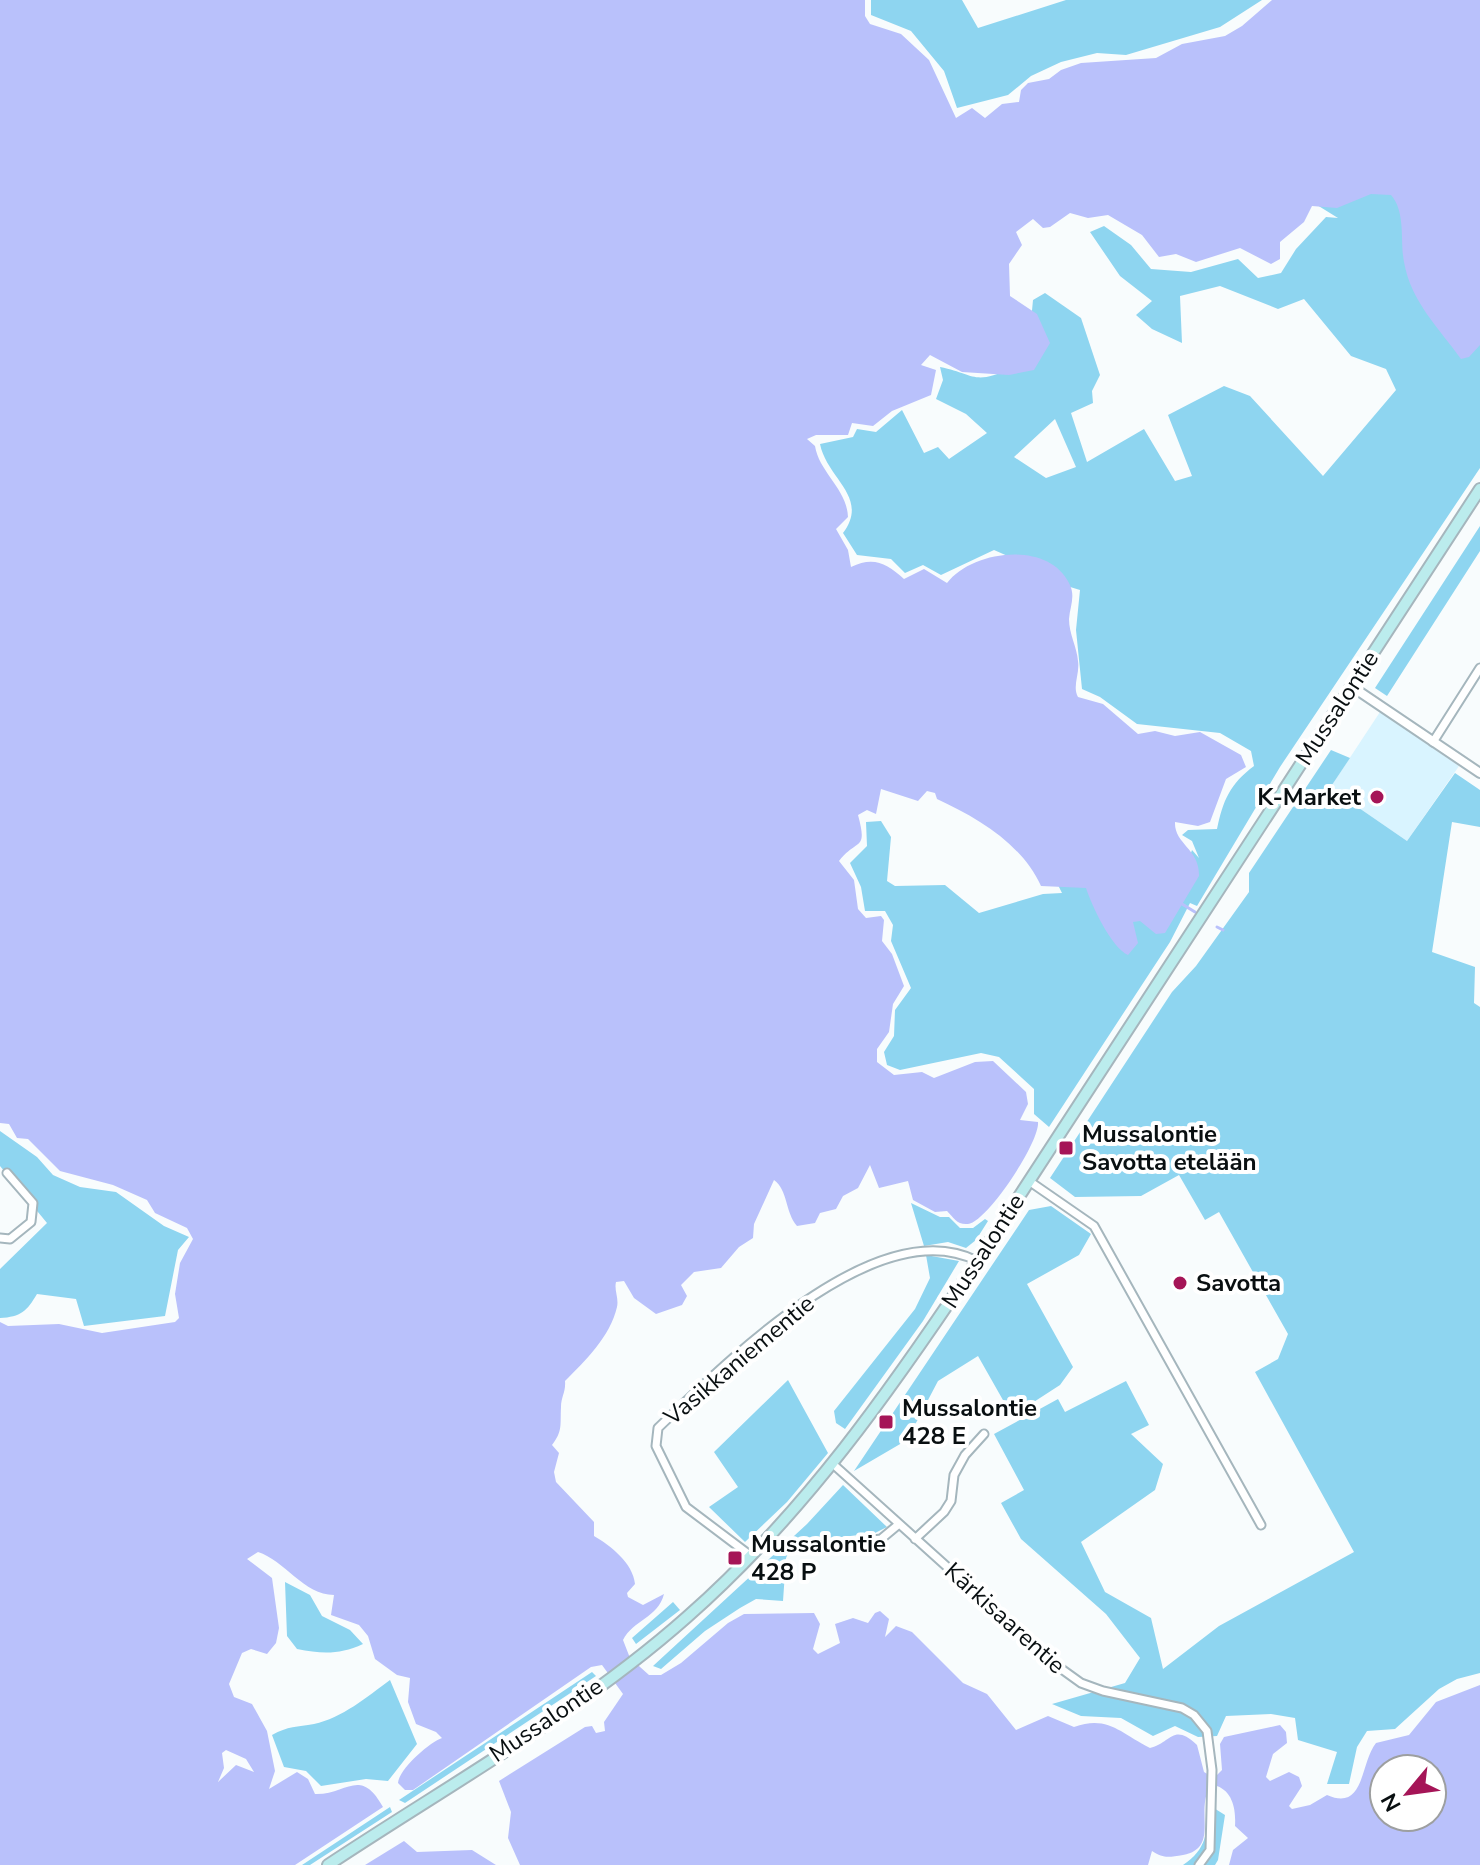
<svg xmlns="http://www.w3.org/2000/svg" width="1480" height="1865" font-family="'Nunito Sans',sans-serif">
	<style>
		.built { fill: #d9f4ff }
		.green { fill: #8ed5f0; fill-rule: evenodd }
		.water { fill: #b9c1fb; fill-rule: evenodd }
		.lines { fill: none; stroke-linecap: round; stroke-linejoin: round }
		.stream { stroke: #b9c1fb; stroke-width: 3 }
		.minor-casing { stroke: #a5b6bd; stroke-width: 11 }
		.tertiary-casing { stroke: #a5b6bd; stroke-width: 12 }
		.secondary-casing { stroke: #a5b6bd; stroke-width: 14 }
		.minor { stroke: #fff; stroke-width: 7 }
		.tertiary { stroke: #fff; stroke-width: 8 }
		.secondary { stroke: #bbeced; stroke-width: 10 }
		.poi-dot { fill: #a51557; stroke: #fff; stroke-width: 3 }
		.labels { text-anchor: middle; stroke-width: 8; stroke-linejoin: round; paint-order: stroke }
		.street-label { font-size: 24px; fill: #090f11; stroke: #fff }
		.poi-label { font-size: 24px; font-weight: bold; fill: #090f11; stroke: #fff; text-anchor: start }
	</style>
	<rect width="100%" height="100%" fill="#f8fcfd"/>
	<path class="built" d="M1380,712L1459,766L1407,841L1330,788Z"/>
	<path class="green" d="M871,0H962L978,28L1066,0H1262L1220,27L1126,55L1097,53L1061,62L1031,76L1008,95L957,108L944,71L911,31L871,15Z
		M1480,96V468L1280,767L1197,906L1190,903L1170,942L1049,1127L1034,1114V1089L999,1057L981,1053L900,1070L887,1065L884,1052L894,1036L895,1010L911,988L891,941L893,925L885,911H865L861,887L850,863L867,846L866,822L881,821L891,837L887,881L895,886L945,885L979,913L1043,894L1062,893L1056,881L1173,903L1192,850L1199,858L1192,841L1182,835L1188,830L1217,829C1223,800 1230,784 1254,766L1251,751L1220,733L1137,724L1100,697L1082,689L1076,630L1080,590L1044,579L1028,565L994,550L941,575L923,565L905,573L891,559L857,555L843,533C870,497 827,479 820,444L853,437L857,429L876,432L902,410L924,453L938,447L949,459L987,433L966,414L936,399L943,380L940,367C975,374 973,386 1012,368L1031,321L1033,300L1045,293L1081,318L1100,375L1092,391L1093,403L1071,413L1087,462L1144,429L1175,481L1192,476L1168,415L1224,386L1250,396L1323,476L1396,390L1386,369L1351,356L1304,299L1278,309L1220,286L1180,296L1182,343L1152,329L1136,315L1152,301L1120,276L1090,232L1104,226L1131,245L1151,269L1191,272L1238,259L1258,278L1281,273L1296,249L1326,217L1338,218L1317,205ZM1055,419L1076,467L1046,478L1014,457Z
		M1480,526V551L1387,696L1375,688Z
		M1331,750L1350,758L1330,788L1407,841L1455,773L1480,790V827L1452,822L1432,952L1475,967L1474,1003L1480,1007V1673L1457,1679L1439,1689L1395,1729L1367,1731L1357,1747L1349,1784H1327L1337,1752L1298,1740L1295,1718L1271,1714L1226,1716L1217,1736L1198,1737L1175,1726L1153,1736L1121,1718L1081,1716L1052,1704L1125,1683L1140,1658L1106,1614L1021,1539L1001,1503L1024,1490L994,1434L1058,1399L1065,1412L1126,1381L1149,1425L1131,1434L1163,1464L1155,1490L1081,1542L1105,1592L1151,1618L1163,1669L1219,1626L1354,1552L1255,1372L1278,1359L1288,1334L1219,1212L1205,1220L1179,1175L1141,1196L1075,1197L1050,1178L1172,992L1196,966L1249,892V873Z
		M0,1131L37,1157L53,1175L80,1187L116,1192L164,1226L189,1237L178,1250L165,1316L84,1326L76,1299L37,1294C27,1311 21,1317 0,1318V1269L47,1223L0,1166Z
		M911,1203L940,1217H949L960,1228H973L985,1219L988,1221L976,1240L966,1248L948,1242L924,1246Z
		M1051,1206L1091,1234L1079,1255L1027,1284L1073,1367L1060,1385L1012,1416L978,1356L938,1381L907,1440L854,1471L1029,1210Z
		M926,1255L959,1261L923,1321L845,1429L836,1423L834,1411L915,1309L930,1278Z
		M788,1380L828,1453L787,1502L745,1542L709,1507L738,1487L714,1452Z
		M843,1485L887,1527L875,1533L793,1543L786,1558L783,1601L756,1599L740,1608L705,1631L661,1669L653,1666L807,1524Z
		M285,1582L310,1595L322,1616L350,1630L363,1644C339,1655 322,1654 297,1649L287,1636Z
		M673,1602L680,1610L636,1644L632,1638Z
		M592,1672L596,1676L405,1803L399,1800Z
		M390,1680L417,1744L388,1781L366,1779L321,1786L306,1771L284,1767L272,1735C288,1726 297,1727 314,1724C342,1718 367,1697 390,1680Z
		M1209,1805L1225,1815L1218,1860L1215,1865H1183C1207,1849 1207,1833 1209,1805Z
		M390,1807L392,1812L310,1865H302Z"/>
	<path class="water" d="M0,0H865V16L870,24L901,34L929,60L956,118L972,108L985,118L1002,104L1019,102L1021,90L1028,83L1049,79L1061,70L1081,63L1156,58L1182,44L1225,36L1242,26L1272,0H1480V345L1469,357L1461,359C1439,328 1411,302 1404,262C1400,241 1406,212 1391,195L1371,194L1337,208L1312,206L1304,222L1280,242V259L1271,264L1240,248L1196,262L1176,254L1159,257L1142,235L1108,215L1088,218L1070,213L1050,227L1043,228L1033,219L1016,232L1022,245L1009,264L1010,296L1037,314L1050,343L1034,370L1009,375L962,372L930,355L921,365L936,370L931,395L892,411L873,426L852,423L848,435H816L807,439L815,446C819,472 847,489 848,517L836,529L848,550L851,567C873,556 887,563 904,579L924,569L947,583C972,550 1048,540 1069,583C1076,596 1070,606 1069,619C1069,634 1077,647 1078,661C1080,674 1072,686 1078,697L1103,704L1138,734L1155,731L1175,736L1200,732L1241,755L1246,767L1226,779L1210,822L1198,826L1175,822C1174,844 1200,849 1199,876L1165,933L1156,934L1140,921L1133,922L1138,943L1128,955C1111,947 1092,906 1086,888L1041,886C1022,844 978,818 937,799L935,793L927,791L918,801L881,789L876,814L867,810L858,815C868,852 857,838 839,861L854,880L858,909L866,918L881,916L884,920L882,941L892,954L904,986L893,1004L889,1032L877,1049V1062L894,1075L922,1072L934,1078L975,1062L993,1061L1026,1092L1028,1104L1020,1120L1038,1122C1040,1142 987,1222 968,1224C957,1225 954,1218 947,1211L935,1212L913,1200L908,1181L879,1188L870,1165L858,1188L843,1196L836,1209L820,1213L815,1223L797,1226C785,1212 788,1190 774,1180L754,1224L753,1238L739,1247L721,1268L694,1272L681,1285L687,1296L682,1305L656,1314L634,1298L624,1281L616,1282C614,1290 619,1298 617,1307C610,1337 585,1361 565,1381C566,1392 561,1397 561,1407C560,1425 563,1431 552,1445L559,1453L554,1472L556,1482L594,1522V1536C611,1546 633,1563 635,1584L627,1593L628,1597L643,1605L664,1594C658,1618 633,1620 623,1640L630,1658L649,1675H661L681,1663L728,1623L744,1614L814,1613L820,1624L813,1649L818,1654L840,1643L835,1624L853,1618L868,1623L875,1613L880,1611L889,1619L885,1637L896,1626L912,1632L963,1683L987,1694L1016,1730L1048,1716L1074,1727C1108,1715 1120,1733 1150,1748C1171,1743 1173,1722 1197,1745L1204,1772L1214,1778L1222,1770L1220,1744L1224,1737L1280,1725L1286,1732L1287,1743L1273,1754L1266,1777L1270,1781L1289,1772L1299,1777L1302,1786L1289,1806L1292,1809L1310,1805L1327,1795C1365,1812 1360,1763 1376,1743L1409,1735L1436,1702L1480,1685V1865H1229L1233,1850L1248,1838L1235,1826C1236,1810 1233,1792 1217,1786L1209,1789C1196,1813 1219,1848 1183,1855C1169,1857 1164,1859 1152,1851L1148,1865H520L508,1838L511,1812L499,1781L585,1727L592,1726L596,1733L605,1731L604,1722L623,1694L602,1665L591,1667L413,1790H405L398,1783C399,1769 430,1742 442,1738L436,1732L416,1724L408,1702L410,1678L397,1675L375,1659L368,1636L359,1625L331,1615L334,1595C304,1595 284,1560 258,1552L247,1559L272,1578L279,1628L276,1643L267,1654L251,1649L242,1653L229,1684L234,1697L252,1704L267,1731L275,1771L269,1789L297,1772L308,1779L315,1794C347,1795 360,1766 383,1807L295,1865H0V1322L8,1326L59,1324L102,1333L175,1322L179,1318L175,1294L180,1263L193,1239L187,1228L155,1213L147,1200L113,1185L60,1171L28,1139L17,1138L9,1124L0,1123ZM226,1750L246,1759L254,1772L236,1765L218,1782L224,1768L222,1753ZM1384,1769H1432V1817H1384Z
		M404,1841L417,1852L472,1850L496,1865H365Z"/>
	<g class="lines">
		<path class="stream" d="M1182,904L1195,912
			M1217,927L1223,930"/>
		<defs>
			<path id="minor" d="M1433,742L1480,668
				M1029,1181L1094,1226L1261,1525
				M0,1238L10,1239L31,1222L33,1203L7,1173
				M834,1465L1056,1665L1081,1683L1103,1691L1182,1708L1194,1715L1207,1731L1212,1770L1210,1850L1199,1865
				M915,1539L944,1512L951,1501L954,1475L965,1455L984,1434
				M820,1547L881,1539L899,1524
				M751,1556L686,1507L656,1446L658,1428C725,1364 877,1210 977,1261"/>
			<path id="tertiary" d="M1351,686L1480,773"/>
			<path id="secondary" d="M328,1865C447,1786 580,1712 687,1617C804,1514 891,1390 977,1261L1480,489"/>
		</defs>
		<use href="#minor" class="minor-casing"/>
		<use href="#tertiary" class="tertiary-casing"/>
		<use href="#secondary" class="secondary-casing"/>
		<use href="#minor" class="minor"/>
		<use href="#tertiary" class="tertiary"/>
		<use href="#secondary" class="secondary"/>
	</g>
	<g class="poi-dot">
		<circle cx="1377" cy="797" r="8"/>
		<rect x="1058" y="1140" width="16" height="16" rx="4"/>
		<circle cx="1180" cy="1283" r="8"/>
		<rect x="878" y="1414" width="16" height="16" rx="4"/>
		<rect x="727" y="1550" width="16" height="16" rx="4"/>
	</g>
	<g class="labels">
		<g class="street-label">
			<text transform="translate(1337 708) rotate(-57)" y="8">Mussalontie</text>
			<text transform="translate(983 1251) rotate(-57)" y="8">Mussalontie</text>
			<text transform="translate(739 1360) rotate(-40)" y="8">Vasikkaniementie</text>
			<text transform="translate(1005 1618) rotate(42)" y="8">Kärkisaarentie</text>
			<text transform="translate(546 1720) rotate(-34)" y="8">Mussalontie</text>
		</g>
		<g class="poi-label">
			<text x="1361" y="805" text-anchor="end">K-Market</text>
			<text x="1082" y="1142">Mussalontie<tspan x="1082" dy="28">Savotta etelään</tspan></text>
			<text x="1196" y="1291">Savotta</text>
			<text x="902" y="1416">Mussalontie<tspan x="902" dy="28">428 E</tspan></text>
			<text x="751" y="1552">Mussalontie<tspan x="751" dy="28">428 P</tspan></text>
		</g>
	</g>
	<g transform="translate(1408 1793) rotate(241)"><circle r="38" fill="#ffffff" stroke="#9d9fa0" stroke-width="2"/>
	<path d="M0-6L14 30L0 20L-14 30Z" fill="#a51557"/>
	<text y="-12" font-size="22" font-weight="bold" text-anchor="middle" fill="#090f11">N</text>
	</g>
</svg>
